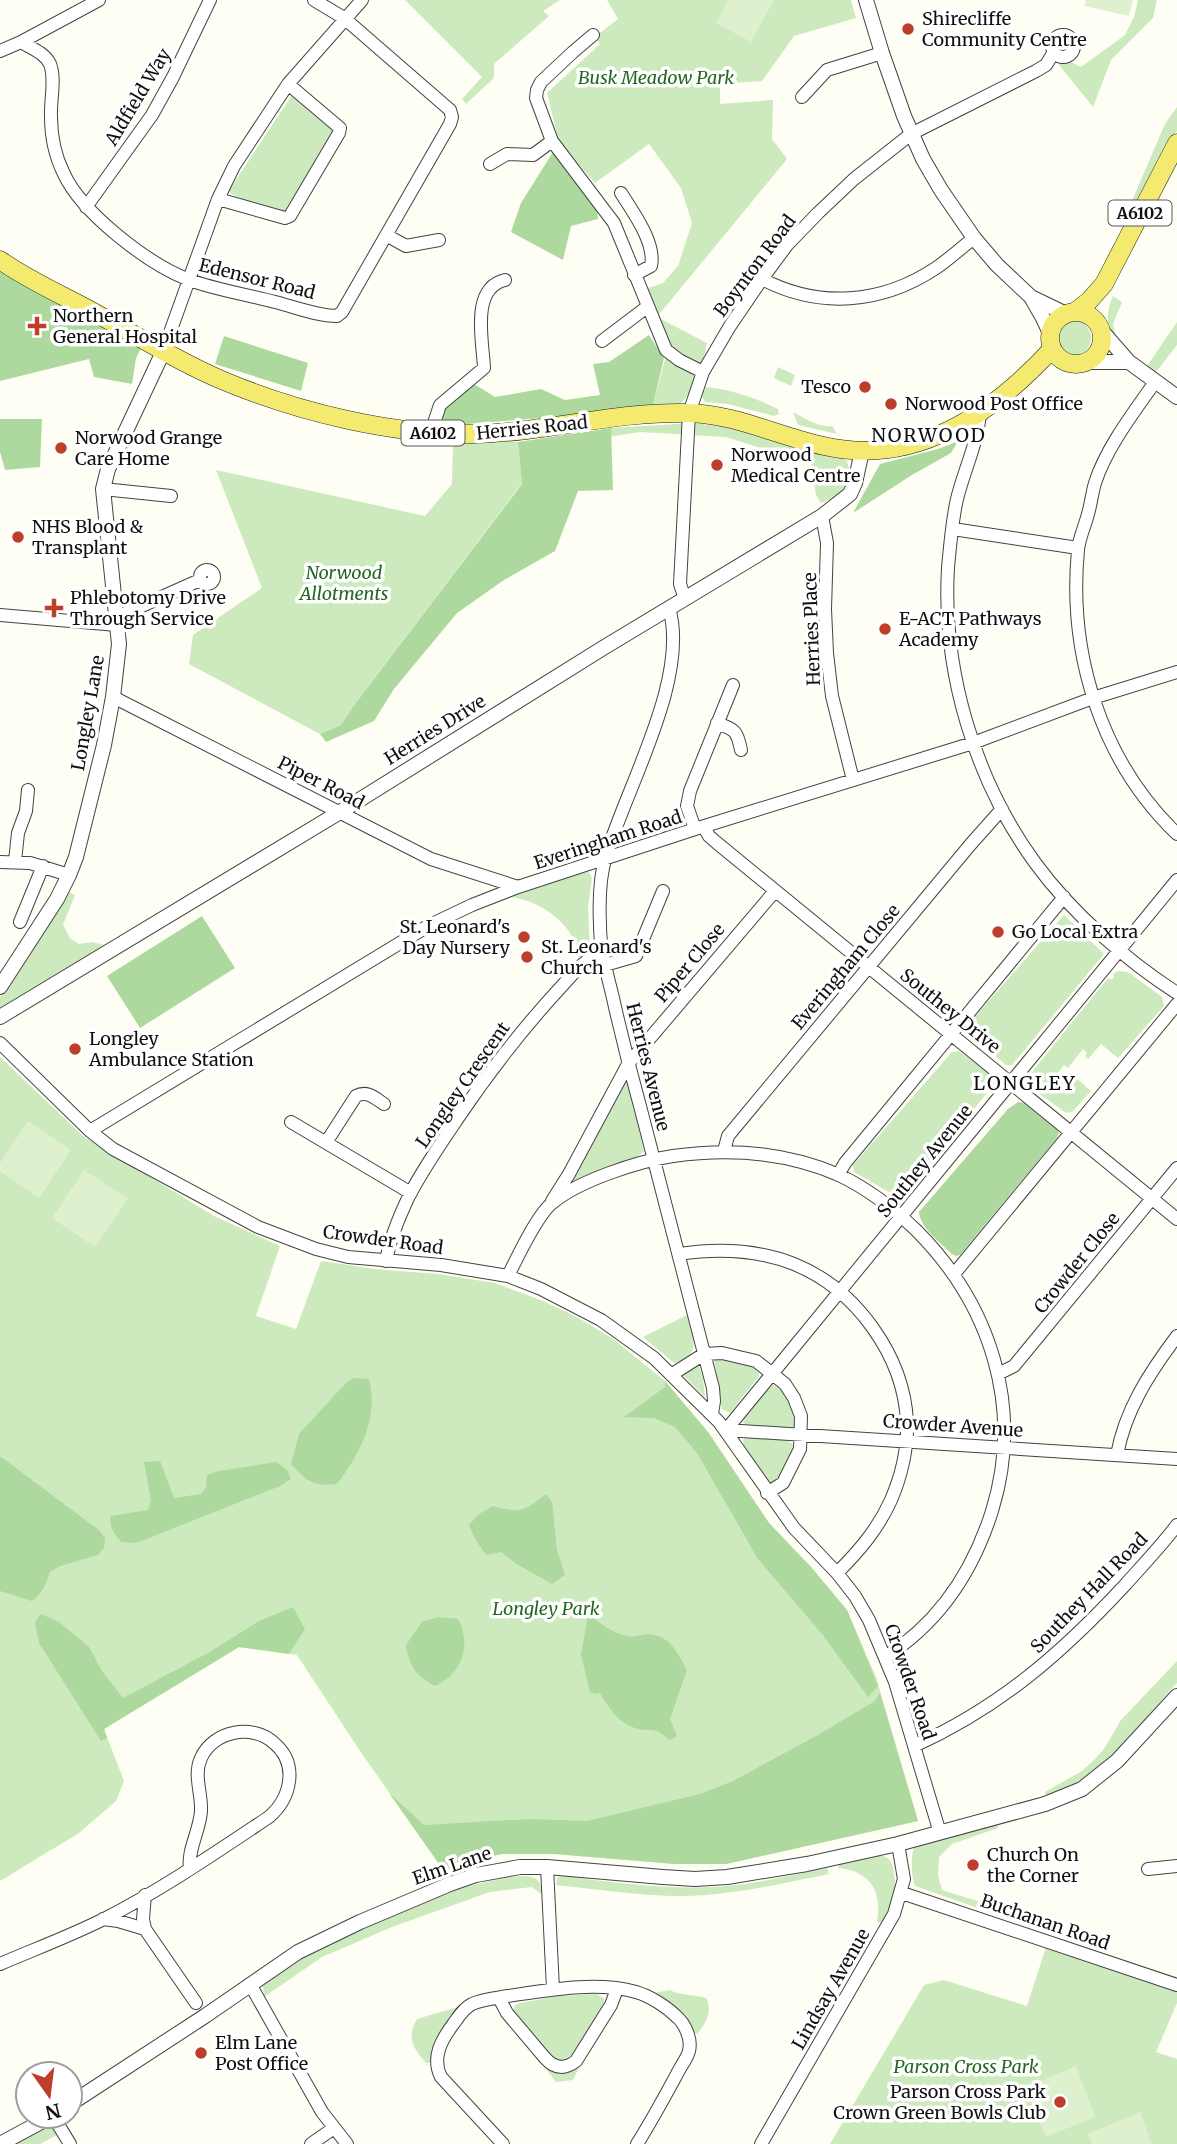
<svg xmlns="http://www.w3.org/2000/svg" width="1177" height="2144" font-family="Merriweather,serif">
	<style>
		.green { fill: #cde9be }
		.forest { fill: #aed99e }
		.pitch { fill: #dff0cf }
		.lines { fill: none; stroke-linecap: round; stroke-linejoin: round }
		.minor-casing { stroke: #434343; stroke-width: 14 }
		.tertiary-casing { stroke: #434343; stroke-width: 16 }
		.primary-casing { stroke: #212121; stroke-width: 19 }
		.minor { stroke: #fff; stroke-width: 12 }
		.tertiary { stroke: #fff; stroke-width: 14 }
		.primary { stroke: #f4ea6f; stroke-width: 18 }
		.poi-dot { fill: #bd3e2b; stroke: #fff; stroke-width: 2.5 }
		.labels { text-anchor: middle; stroke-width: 7; stroke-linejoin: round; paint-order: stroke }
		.shield { fill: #fff; stroke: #585858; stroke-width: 2 }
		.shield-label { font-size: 16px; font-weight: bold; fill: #101010 }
		.poi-label { font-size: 18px; fill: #101010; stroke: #fff; text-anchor: start }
		.park-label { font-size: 18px; font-style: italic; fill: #246721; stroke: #fff }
		.street-label { font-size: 18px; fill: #101010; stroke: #fff }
		.neighbourhood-label { font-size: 19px; letter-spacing: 2px; fill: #101010; stroke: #fff }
	</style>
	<rect width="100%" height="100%" fill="#fffef4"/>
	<path class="green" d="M405,0H560L543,11L549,16L494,64V78L466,104L462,99L482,77Z
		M607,0H851L856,18L794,36L762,81L720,84V104L773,100L772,139L787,159L657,317L707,343C703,366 695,388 679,406L652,409L669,344L648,288L663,283L678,266L692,223L681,188L649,144L595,183L559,142L547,93L600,44L595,37L618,19Z
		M1138,0H1157L1153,18L1111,60L1093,107L1059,65L1063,58L1081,67L1125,35L1134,17Z
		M294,92L334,130L288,213L246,201L228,192Z
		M1177,107V131L1166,146L1137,205L1131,203L1165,124Z
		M1113,296L1122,302L1113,324L1116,337C1104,324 1107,311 1113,296Z
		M1057 338a17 17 0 1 1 34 0a17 17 0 1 1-34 0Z
		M1177,322V345L1156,372L1147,366Z
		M778,367L795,375L791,386L774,378Z
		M706,387C733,390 753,397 778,409L779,414L774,416L728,404L705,402L701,395Z
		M793,412C804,418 820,428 832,426L837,434L798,425Z
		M694,423L751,430L835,455L847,461C856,488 843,494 821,503L816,495L811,464L726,437L640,432L609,437L611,428Z
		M453,441L518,442L522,483L352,708L341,725L320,734L189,664L193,635L262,588L216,470L425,516L452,484Z
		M589,872L592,878L588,907L590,951L581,959C574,925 544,902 511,897L579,873Z
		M69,892L75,895L63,925L70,938L79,944L92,942L104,945L6,1007L0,1008V997Z
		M1064,915L1104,954L1012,1065H1006L964,1029Z
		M1118,971L1128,972L1162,997L1164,1006L1118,1058L1101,1044L1088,1059L1085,1056L1087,1053L1083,1049L1068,1068L1064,1065L1055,1077L1066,1086L1074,1076L1091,1091L1073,1111L1066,1113L1030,1087L1028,1077L1108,978L1111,980L1114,977L1113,974Z
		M959,1051L996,1078L995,1083L901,1199L854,1172L853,1165L952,1052Z
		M0,1057L84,1137L214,1216L280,1246L256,1316L296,1329L321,1261L374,1269L438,1274L495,1283L543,1301L577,1317L613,1339L665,1381L708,1432L769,1523L811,1567L847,1610L876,1677L918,1821L726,1864H675L555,1854H502L475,1860L444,1871L358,1748L297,1655L239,1647L104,1729L124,1781L116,1801L79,1833L0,1881Z
		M625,1080H628L644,1151L634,1160L567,1186Z
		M687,1315C693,1337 703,1355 674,1363L643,1337Z
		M720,1358L755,1366L759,1372V1376L730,1413L722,1409L714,1360Z
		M698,1364L703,1378L705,1397L682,1374Z
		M772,1385C786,1388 798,1413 794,1426L789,1428L746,1426L743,1422L745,1416Z
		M747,1437C757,1438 795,1435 794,1449C794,1453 791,1456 789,1460C785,1469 782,1477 772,1482L767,1481L744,1446L743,1440Z
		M1177,1661V1683C1132,1731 1113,1771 1047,1797L1045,1792L1082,1771L1094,1760L1104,1749L1121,1720Z
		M996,1818L998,1828L952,1844L939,1857L938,1875L942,1890L1022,1915L1020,1923L915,1886C910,1870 911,1855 916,1840Z
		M877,1855C883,1856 887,1856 891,1862C898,1875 894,1911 888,1923L877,1922C882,1891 871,1872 839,1868L838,1864Z
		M827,1868L829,1874C788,1882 748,1892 706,1895C656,1899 606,1890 556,1885L558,1877L564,1876C615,1883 664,1889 715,1887C753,1885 791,1875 827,1868Z
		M518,1876C532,1876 543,1877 541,1894L532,1887L490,1892L392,1927L322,1957L264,1997L263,1984L269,1978C345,1932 430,1889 518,1876Z
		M1046,1947L1177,1991V2003L1156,2052L1177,2059V2144H830L924,1985L944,1980L1027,2006Z
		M670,1990C681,1996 694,1994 706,1998C713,2010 706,2024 697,2034C689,2029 691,2022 685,2015C677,2007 666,2002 656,1996L654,1993Z
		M596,1994L604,1998V2007L574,2056C568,2062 563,2062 555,2061L513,2011L515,2005L520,2003L558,1996Z
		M454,2008L457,2009L430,2063H426C413,2048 406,2038 417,2019Z
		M584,2058L573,2080L556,2082L543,2065L554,2070Z
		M49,2126L56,2131L57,2135L40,2144H10Z"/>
	<path class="forest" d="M553,152L597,209L598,219L571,226L563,260L511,232L521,203Z
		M0,268L141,348L136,358L132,384L94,377L89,359L0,381Z
		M649,335L664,358L652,409L456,425L441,418L447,405L471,382L495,397L541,389L565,400L600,395L593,364L609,362Z
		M224,336L308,363L301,391L215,364Z
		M0,419H42L40,467L5,470L0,452Z
		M611,428L613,490L578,491L555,551L504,580L457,613L394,689L374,721L326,742L320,734L341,725L352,708L522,484L518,442Z
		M958,441L951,453L912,475L853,513L880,464L938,449Z
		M202,916L235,968L140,1028L107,976Z
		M1018,1102C1033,1102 1051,1119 1059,1132L1057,1138L960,1255L956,1256L952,1254C941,1243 920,1228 919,1212L1008,1109Z
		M353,1378L369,1379C379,1417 360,1454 337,1484C311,1486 308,1482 291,1464L299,1434L344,1385Z
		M665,1381L708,1432L769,1523L811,1567L847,1610L878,1686L868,1697L822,1634L758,1559L697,1453L675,1427L654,1418L624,1417L665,1387Z
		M0,1456L100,1531L105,1538L104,1548L98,1555L60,1566L50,1572C47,1583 41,1595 32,1601L0,1591Z
		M160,1461L174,1498L201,1494L206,1487L207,1475L219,1471L277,1462L287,1470L291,1479L280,1486L144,1540L134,1543L121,1542C115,1535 108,1526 111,1516L148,1510L151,1500L144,1462Z
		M546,1494L552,1502L557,1550L565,1575L552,1584L515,1563L501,1552L486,1555L475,1539L469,1525L479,1514L493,1506C521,1514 524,1511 546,1494Z
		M293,1607L305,1629L289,1654L239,1647L104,1729L107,1738L101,1741L39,1643L35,1622L41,1614L59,1622L89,1647L102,1671L123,1698L208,1653L259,1621Z
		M588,1615C600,1622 613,1634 627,1636C634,1638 642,1634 649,1634C669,1635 678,1653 687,1670L670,1719L677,1736L669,1740C654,1724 650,1734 632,1727C617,1721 608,1706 600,1693L595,1694L590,1692L581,1655Z
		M438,1617L458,1619C472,1644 462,1674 435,1686C415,1675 410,1667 406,1645L422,1622Z
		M880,1693L918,1821L726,1864H675L555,1854H502L475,1860L444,1871L389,1793L424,1825L529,1819L587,1821L700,1794L733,1781L818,1735L875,1701Z"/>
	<path class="pitch" d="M728,0H774L751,42L716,23Z
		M1086,0H1133L1129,16L1084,6Z
		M28,1121L71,1150L39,1198L0,1171V1163Z
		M84,1170L128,1199L95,1247L52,1218Z
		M1076,2066L1095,2117L1046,2137L1025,2087Z
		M1140,2112L1152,2144H1092L1088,2134Z"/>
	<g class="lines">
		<defs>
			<path id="minor" d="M593,35L573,52L541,82L537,90L536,98L552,141L614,223L666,350L679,360L703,372
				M1052 46a11 11 0 1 1 22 0a11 11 0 1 1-22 0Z
				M21,42C31,48 45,53 50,64C56,79 50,101 51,117C51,137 55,156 64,174C82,213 147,263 187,279C212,289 249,295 275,302C295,307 317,316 337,316L342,312L450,124L452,117L450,110L344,18L314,0
				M0,51L21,42L99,0
				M802,97L827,70L882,53
				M490,164L507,154L533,155L552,141
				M621,193C633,212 656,243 651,266L634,275
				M218,199L285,218L290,216L339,133L340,128L288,84
				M86,207L152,115L173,77L210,0
				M386,235L406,246L439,240
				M762,279C819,309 882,304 936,268C949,259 961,248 974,238
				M602,341L647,307
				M163,352L218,199L234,166L288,84L362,0
				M1155,382C1134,412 1106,448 1095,483C1092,493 1091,504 1088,514C1085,526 1079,538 1078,550C1068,654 1101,761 1177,834
				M980,412C978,443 964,470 957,499C952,521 950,546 948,568C942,671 975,781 1036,864C1071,912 1127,961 1177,993
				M431,432L440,405L484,368C483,342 470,288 505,280
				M103,489L171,496
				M822,516L827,543L825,609L827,653L832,696L853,780
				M953,529L1078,548
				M200 577a7 7 0 1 1 14 0a7 7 0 1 1-14 0Z
				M685,599L680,584L689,413L703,372L730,326L762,279L787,245L818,213L854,179L911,134L1036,71L1046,65L1054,52
				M669,608C690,678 626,788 606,856C599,878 599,903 600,925C600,950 607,973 613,998C621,1034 630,1070 640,1106C665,1200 689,1294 713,1388L714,1401L712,1414
				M0,615L117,625
				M117,617L200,580
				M113,697L431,859L518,887
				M717,723C735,730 737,730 741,750
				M704,827L709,836L717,843L1177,1219
				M695,829L687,806L690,791L733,685
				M15,861L18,833L26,811L28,790
				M0,862L30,863L69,875
				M20,922L43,866
				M605,965L636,956L663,891
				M0,1043L90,1131L113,1149L258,1227L316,1249L348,1257L441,1265L508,1276L541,1289L601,1320L654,1358L719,1422L794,1528L837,1573L855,1596L869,1620L895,1682L940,1833
				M291,1122L411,1193
				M90,1131L428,926L472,905L518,887L695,829L973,743L1093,698L1177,672
				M327,1141L356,1096C367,1090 375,1098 384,1104
				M724,1151L728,1136L970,845L1002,809
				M838,1175L845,1163L1064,897
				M552,1201L569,1174L628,1064L775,891
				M679,1254C718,1248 756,1249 794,1264C856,1289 904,1356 907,1422C908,1448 901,1477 891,1500C878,1529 859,1551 837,1573
				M386,1261C390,1238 399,1217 409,1196C423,1169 441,1143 458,1118C489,1072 523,1028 561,987C573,974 585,958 602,953
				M954,1274L1177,1004
				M508,1276C517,1258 536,1217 551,1204C577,1181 639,1161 673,1156C729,1148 786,1152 839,1175C868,1189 893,1208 916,1230C991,1305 1024,1408 992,1511C973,1571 939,1623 885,1657
				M998,1374L1014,1366L1177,1168
				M671,1375L704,1354L722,1353L756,1361L785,1384L794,1398L801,1416L800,1449L783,1483L767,1493
				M726,1430L1177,880
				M726,1430L1177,1459
				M1117,1455C1125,1410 1150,1372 1177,1336
				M914,1746C1000,1707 1061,1654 1125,1585C1142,1566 1161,1546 1177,1525
				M547,1867L553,1989
				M1148,1869L1177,1866
				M902,1893L1177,1985
				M145,1895L143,1919L145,1929L196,2003
				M103,1919L118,1921L145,1929
				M0,1964C35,1949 70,1936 104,1919C161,1890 215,1853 269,1817C291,1798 299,1764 274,1743C252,1723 213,1731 201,1758C193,1775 202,1793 201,1811C200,1830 187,1851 190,1868
				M250,1984L322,2112L347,2144
				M499,1998L507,2013L545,2058C554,2068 564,2070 576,2061L611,2005L617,1989
				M53,2116L70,2144
				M311,2144L334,2128
				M503,2144L441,2077C431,2057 442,2039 454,2023C459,2016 464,2008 472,2004C483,1999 497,1998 508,1996C549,1990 596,1981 636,1992C650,1996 667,2007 677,2017C685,2024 692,2039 689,2051C687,2059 680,2067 677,2074C664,2098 651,2122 637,2144
				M761,2144L894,1914L904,1879L898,1844"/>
			<path id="tertiary" d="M866,0L882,53L904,116L923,159L941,190L974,238L997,265L1031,297L1043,318L1050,333
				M1033,298L1066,314
				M1101,330L1129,362L1177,397
				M1087,362H1129
				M0,987L57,899L69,875L76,857L104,745L113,697L119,644L103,489L108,469L163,352
				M0,1017L340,812L603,648L822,516L850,494L855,483L862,451
				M70,2104L205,2016L298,1952L360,1922L450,1884L476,1875L520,1867H547L663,1877L695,1879L727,1877L807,1864L898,1844L1045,1804L1082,1789L1117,1761L1177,1696
				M0,2144L52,2116"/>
			<path id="primary" d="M0,260C31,282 67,297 99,315C141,338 181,363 224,381C298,412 392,435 473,434C543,433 617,411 687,413C737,414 776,436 824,446C916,467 992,414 1052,349
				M1076,311L1089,301L1104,284L1177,143
				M1050 338a26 26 0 1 1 52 0a26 26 0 1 1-52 0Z"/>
		</defs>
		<use href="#minor" class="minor-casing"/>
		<use href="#tertiary" class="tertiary-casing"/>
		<use href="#primary" class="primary-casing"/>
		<use href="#minor" class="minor"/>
		<use href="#tertiary" class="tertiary"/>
		<use href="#primary" class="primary"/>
	</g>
	<g class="poi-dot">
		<circle cx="908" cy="29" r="7"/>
		<path d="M33.5 315.5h7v7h7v7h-7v7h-7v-7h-7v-7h7z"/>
		<circle cx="865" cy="387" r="7"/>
		<circle cx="891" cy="404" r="7"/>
		<circle cx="61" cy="448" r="7"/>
		<circle cx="717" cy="465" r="7"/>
		<circle cx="18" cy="537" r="7"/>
		<path d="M50.5 597.5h7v7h7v7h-7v7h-7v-7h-7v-7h7z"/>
		<circle cx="885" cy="629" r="7"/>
		<circle cx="998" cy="932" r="7"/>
		<circle cx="524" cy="937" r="7"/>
		<circle cx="527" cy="957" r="7"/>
		<circle cx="75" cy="1049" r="7"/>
		<circle cx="973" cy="1865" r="7"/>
		<circle cx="201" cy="2053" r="7"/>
		<circle cx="1060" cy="2102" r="7"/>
	</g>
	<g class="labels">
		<g class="shield">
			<rect x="1108.5" y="200.5" width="63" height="25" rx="5"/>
			<rect x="401.5" y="420.5" width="63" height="25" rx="5"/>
		</g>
		<g class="shield-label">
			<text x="1140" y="219">A6102</text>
			<text x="433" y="439">A6102</text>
		</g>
		<g class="poi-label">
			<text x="922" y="25">Shirecliffe<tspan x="922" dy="21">Community Centre</tspan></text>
			<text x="53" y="322">Northern<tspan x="53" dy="21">General Hospital</tspan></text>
			<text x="851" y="393" text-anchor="end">Tesco</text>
			<text x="905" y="410">Norwood Post Office</text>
			<text x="75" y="444">Norwood Grange<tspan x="75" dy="21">Care Home</tspan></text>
			<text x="731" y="461">Norwood<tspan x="731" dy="21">Medical Centre</tspan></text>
			<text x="32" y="533">NHS Blood &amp;<tspan x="32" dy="21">Transplant</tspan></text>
			<text x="70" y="604">Phlebotomy Drive<tspan x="70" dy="21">Through Service</tspan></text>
			<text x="899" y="625">E-ACT Pathways<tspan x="899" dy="21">Academy</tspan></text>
			<text x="510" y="933" text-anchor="end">St. Leonard's<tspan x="510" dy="21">Day Nursery</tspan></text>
			<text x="1012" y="938">Go Local Extra</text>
			<text x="541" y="953">St. Leonard's<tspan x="541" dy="21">Church</tspan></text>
			<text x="89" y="1045">Longley<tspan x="89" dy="21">Ambulance Station</tspan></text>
			<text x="987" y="1861">Church On<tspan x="987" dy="21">the Corner</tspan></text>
			<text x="215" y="2049">Elm Lane<tspan x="215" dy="21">Post Office</tspan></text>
			<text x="1046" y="2098" text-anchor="end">Parson Cross Park<tspan x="1046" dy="21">Crown Green Bowls Club</tspan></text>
		</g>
		<g class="park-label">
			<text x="656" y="84">Busk Meadow Park</text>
			<text x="344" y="579">Norwood<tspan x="344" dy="21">Allotments</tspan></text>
			<text x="546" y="1615">Longley Park</text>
			<text x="966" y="2073">Parson Cross Park</text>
		</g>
		<g class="street-label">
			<text transform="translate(138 97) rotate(-59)" y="6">Aldfield Way</text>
			<text transform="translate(755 266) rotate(-53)" y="6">Boynton Road</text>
			<text transform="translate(257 279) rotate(14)" y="6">Edensor Road</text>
			<text transform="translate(532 428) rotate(-6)" y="6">Herries Road</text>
			<text transform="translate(812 629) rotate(-92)" y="6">Herries Place</text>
			<text transform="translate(88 713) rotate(-80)" y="6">Longley Lane</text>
			<text transform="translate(435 730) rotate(-32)" y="6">Herries Drive</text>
			<text transform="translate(321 783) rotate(27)" y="6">Piper Road</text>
			<text transform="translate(608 840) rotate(-18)" y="6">Everingham Road</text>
			<text transform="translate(690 963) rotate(-50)" y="6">Piper Close</text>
			<text transform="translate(846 967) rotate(-50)" y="6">Everingham Close</text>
			<text transform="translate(950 1011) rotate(39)" y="6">Southey Drive</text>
			<text transform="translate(648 1067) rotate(76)" y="6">Herries Avenue</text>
			<text transform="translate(463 1085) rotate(-55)" y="6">Longley Crescent</text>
			<text transform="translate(925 1161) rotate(-51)" y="6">Southey Avenue</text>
			<text transform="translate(383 1240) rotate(8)" y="6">Crowder Road</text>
			<text transform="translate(1077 1263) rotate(-51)" y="6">Crowder Close</text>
			<text transform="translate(953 1426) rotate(4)" y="6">Crowder Avenue</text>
			<text transform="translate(1089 1593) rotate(-46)" y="6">Southey Hall Road</text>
			<text transform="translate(910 1682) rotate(71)" y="6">Crowder Road</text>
			<text transform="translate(452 1866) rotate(-19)" y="6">Elm Lane</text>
			<text transform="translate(1045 1922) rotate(19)" y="6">Buchanan Road</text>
			<text transform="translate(831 1989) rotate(-60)" y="6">Lindsay Avenue</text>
		</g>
		<g class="neighbourhood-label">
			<text x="929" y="442">NORWOOD</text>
			<text x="1025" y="1090">LONGLEY</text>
		</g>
	</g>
	<g transform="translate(49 2095) rotate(166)"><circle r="33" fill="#ffffff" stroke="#9f9f9f" stroke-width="2"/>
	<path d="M0-5L12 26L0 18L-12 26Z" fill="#bd3e2b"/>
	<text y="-10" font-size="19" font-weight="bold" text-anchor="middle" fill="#101010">N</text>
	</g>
</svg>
